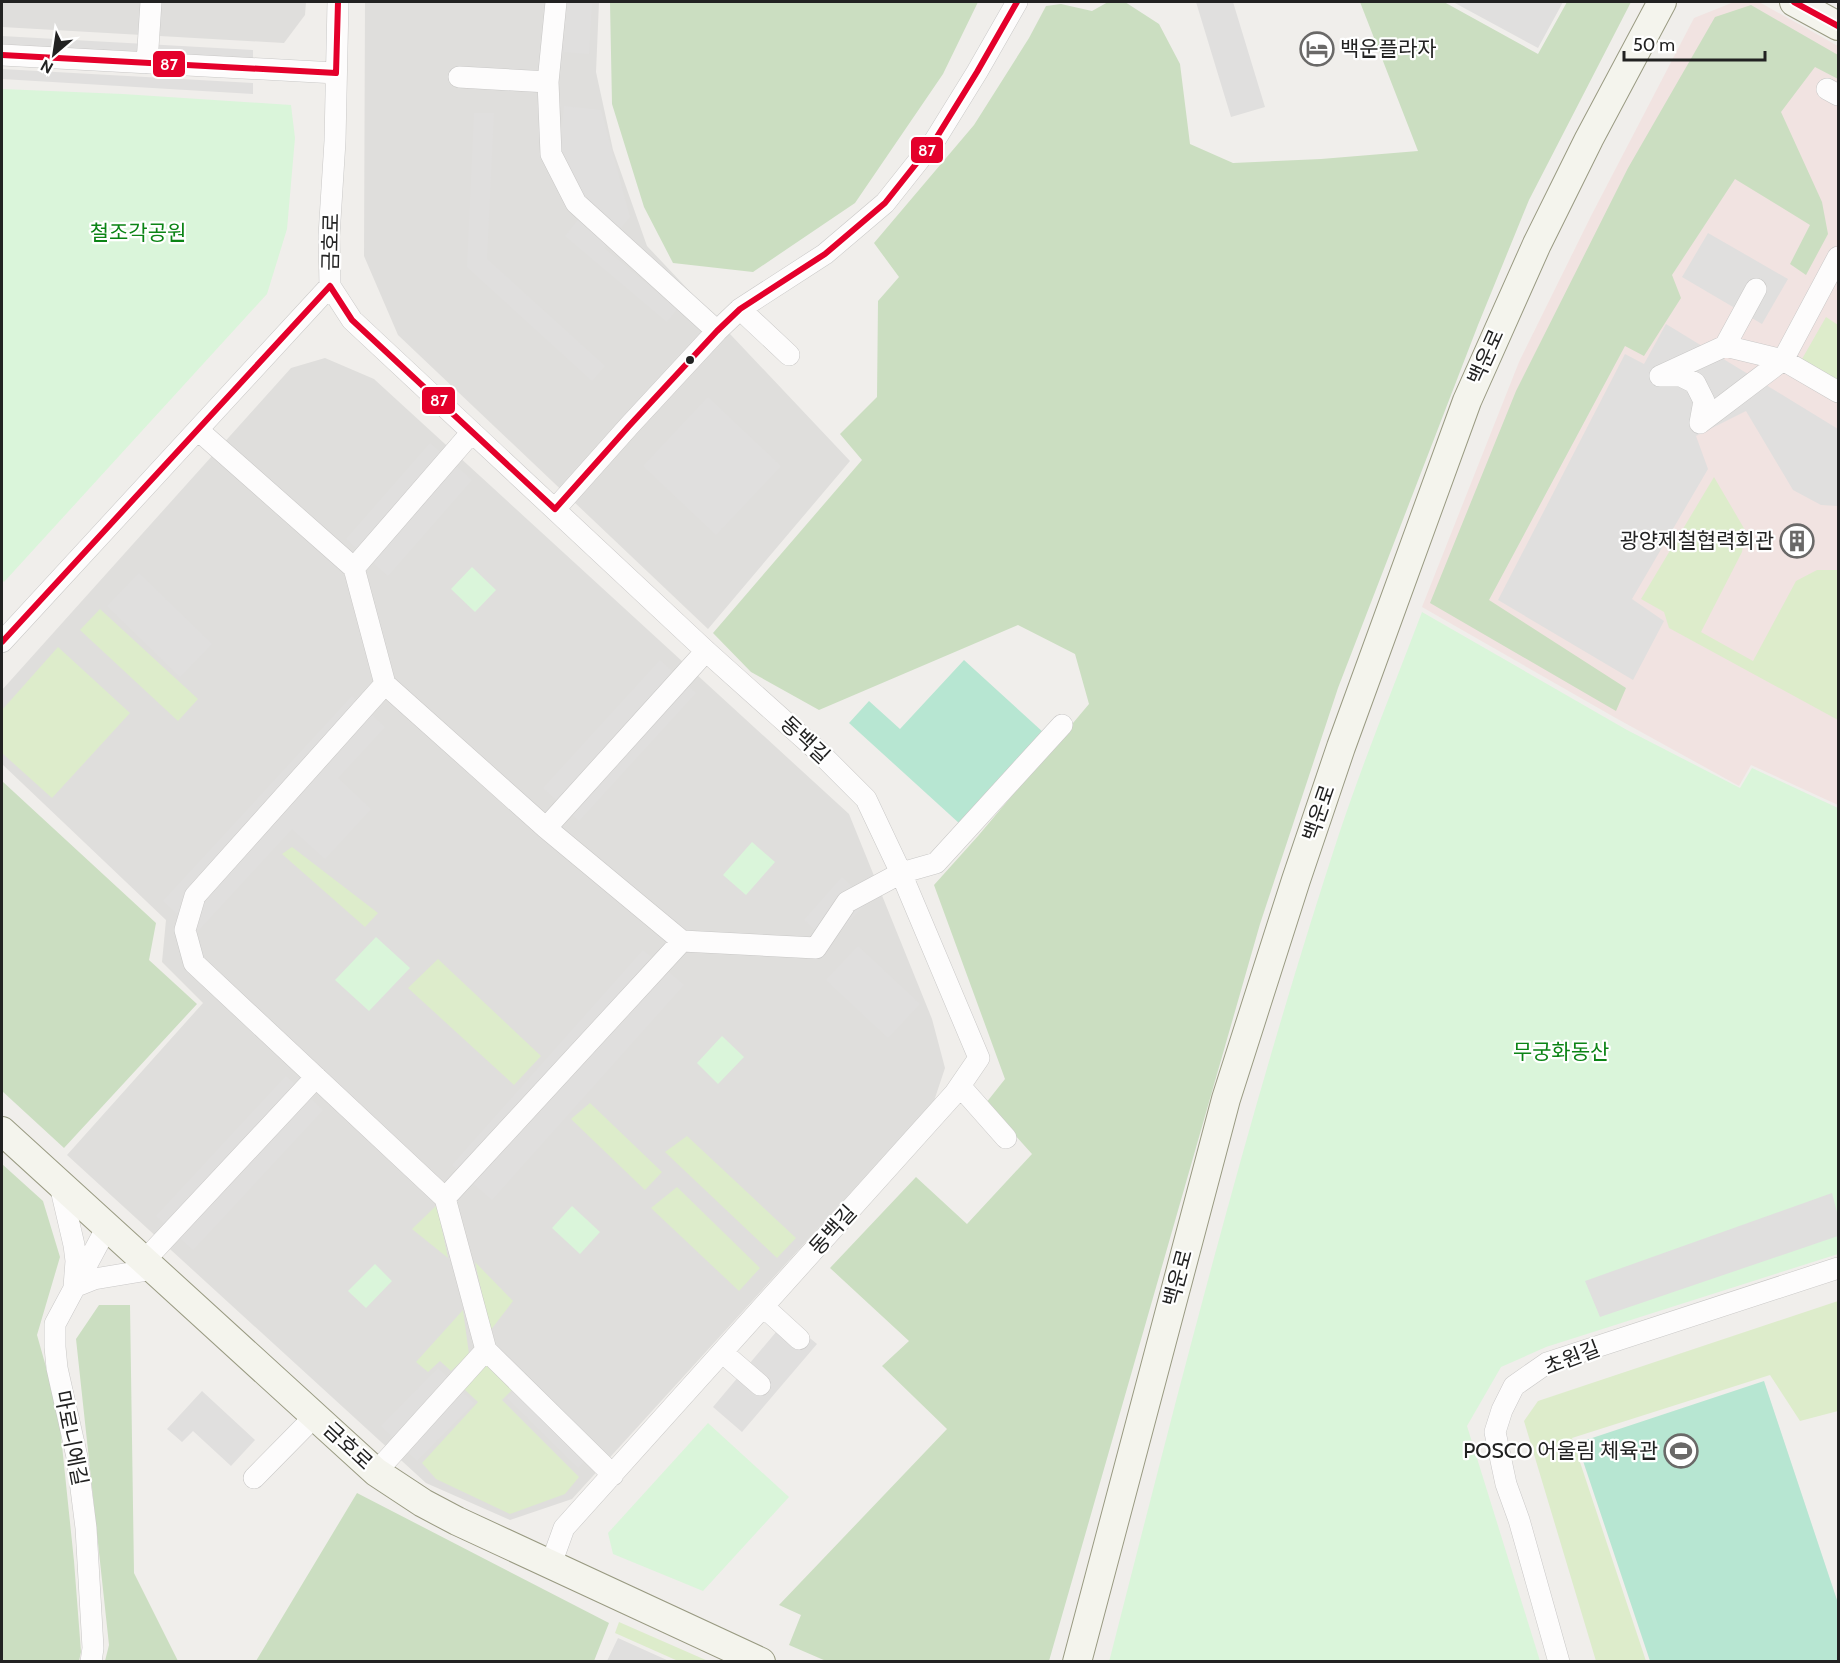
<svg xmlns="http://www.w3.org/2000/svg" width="1840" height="1663" font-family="Cabin,'Noto Sans KR',sans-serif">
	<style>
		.residential { fill: #dfdedc }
		.commercial { fill: #f1e3e1 }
		.grass { fill: #ddeccb }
		.forest { fill: #cbdec1 }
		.park { fill: #daf5da }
		.pitch { fill: #b7e6d2 }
		.parking { fill: #e0dfde }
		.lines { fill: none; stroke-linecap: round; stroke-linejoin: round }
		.street-casing { stroke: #c9c8c7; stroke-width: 22 }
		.secondary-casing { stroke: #999a82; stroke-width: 30 }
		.street { stroke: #fdfcfc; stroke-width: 21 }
		.secondary { stroke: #f4f4ed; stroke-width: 28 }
		.bus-1-casing { stroke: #fff; stroke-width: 10 }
		.bus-1 { stroke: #e4002b; stroke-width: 6 }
		.bus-dot { fill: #222; stroke: #fff; stroke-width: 2 }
		.labels { text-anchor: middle; stroke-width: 4.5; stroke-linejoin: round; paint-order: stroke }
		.poi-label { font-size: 21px; fill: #222; stroke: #fff; text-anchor: end }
		.park-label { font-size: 21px; fill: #0c8416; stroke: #fff }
		.street-label { font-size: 21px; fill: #222; stroke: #fff }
		.line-badge { stroke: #fff; stroke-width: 2 }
		.badge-label { font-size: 16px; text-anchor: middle; font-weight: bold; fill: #fff }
	</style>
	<rect width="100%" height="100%" fill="#f0eeeb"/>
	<path class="residential" d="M2,2H306L305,15L284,43L2,27Z
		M365,2H599L596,72L613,150L647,246L850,461L708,629L398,335L364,256Z
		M325,358L374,379L849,814L932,1019L945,1068L934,1101L572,1499L510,1520L426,1483L67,1155L203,1003L162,962L166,920L2,764V690L291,368Z"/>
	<path class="commercial" d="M1734,2H1759L1838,46V805L1751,765L1739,786L1614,717L1422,607L1519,362L1591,216L1694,18Z"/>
	<path class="grass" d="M1826,317L1838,325V380L1802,359Z
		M1714,477L1745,530L1742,552L1701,632L1753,661L1796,581L1817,570H1838V720L1669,628L1664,612L1641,599Z
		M100,609L198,699L178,721L80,630Z
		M58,647L130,713L52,798L2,753V710Z
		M292,847L378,913L365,927L282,854Z
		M438,959L541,1056L514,1085L408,988Z
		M590,1103L662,1172L645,1190L571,1119Z
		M687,1136L796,1238L777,1258L665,1152Z
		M677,1187L760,1268L739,1291L651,1208Z
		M437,1205L448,1258L412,1229Z
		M475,1262L513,1301L490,1331Z
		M1838,1301V1411L1800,1421L1770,1375L1572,1438L1646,1661H1596L1524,1421L1538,1401Z
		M463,1310L469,1354L451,1371L440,1361L428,1372L416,1362Z
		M490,1360L517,1385L502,1400L579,1477L565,1494L510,1514L436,1479L422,1463L478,1402L464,1389Z
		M619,1622L708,1661H678L615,1633Z"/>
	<path class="forest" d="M610,2H978L943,74L855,203L753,272L673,263L644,207L612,104Z
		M1108,2H1125L1159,24L1180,64L1190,144L1233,163L1321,159L1418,151L1360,2H1444L1538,54L1567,2H1631L1529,200L1478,325L1338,688L1260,924L1049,1661H826L789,1645L801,1615L779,1605L947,1429L882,1366L909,1341L830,1268L916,1177L967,1224L1032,1154L986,1103L1005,1079L934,885L978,836L1089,704L1075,654L1018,625L819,710L751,672L713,633L862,460L840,434L877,397L878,301L899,277L874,243L974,125L1029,38L1046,6L1061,4L1092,11Z
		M1751,5L1838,55V79L1815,67L1781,112L1822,202L1828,234L1806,275L1790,264L1810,225L1735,179L1672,275L1681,298L1644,356L1625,346L1489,600L1626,688L1616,711L1430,603L1516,391L1628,168L1715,17Z
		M2,781L156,923L149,960L197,1004L64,1148L2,1091Z
		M2,1164L43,1201L60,1257L37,1335L48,1374L60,1426L74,1561L81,1652L79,1661H2Z
		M99,1305H130L134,1573L178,1661H105L109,1645L76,1339Z
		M357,1493L609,1623L594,1661H256Z"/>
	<path class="park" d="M2,89L123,94L291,105L295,138L287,229L267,294L4,582L2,580Z
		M472,567L496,590L475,612L451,589Z
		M1422,612L1627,730L1740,788L1752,768L1838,808V1254L1546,1347L1501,1367L1467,1426L1540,1661L1109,1662C1180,1384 1250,1106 1339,834C1364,759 1394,686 1422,612Z
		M752,842L775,862L746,895L723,875Z
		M376,937L410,968L369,1011L335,980Z
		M722,1036L744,1057L718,1084L697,1063Z
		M572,1206L600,1232L580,1254L552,1228Z
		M375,1264L392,1281L366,1308L348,1291Z
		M708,1423L789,1497L703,1591L613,1554L608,1533Z"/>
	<path class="pitch" d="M964,660L1044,733L960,824L849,723L869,701L900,729Z
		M1764,1381L1838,1603V1661H1650L1577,1443Z"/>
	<path class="parking" d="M566,2H592L589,54L563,52Z
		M1196,2H1233L1265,107L1231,117Z
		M1453,2H1563L1538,48Z
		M2,36L253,50V59L2,46Z
		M2,69L253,83V94L2,79Z
		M564,106L601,110L630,217L604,248L677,309L667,322L565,236L590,205L559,151Z
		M474,113H494L487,259L605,366L592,381L467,267Z
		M1708,233L1788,279L1762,324L1682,277Z
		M1666,324L1838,429V506L1821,505L1793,490L1746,411L1696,436L1708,469L1632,599L1664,621L1633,680L1498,600L1625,354L1644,364Z
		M708,397L781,466L716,535L643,466Z
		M430,443L472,480L388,576L346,539Z
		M139,573L212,644L180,677L107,606Z
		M660,660L696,693L579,821L543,788Z
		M352,696L385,727L338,778L371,809L325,859L292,829L197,932L163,901Z
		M842,877L868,901L830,943L804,920Z
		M858,946L920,1004L888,1038L826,980Z
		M643,950L684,985L492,1200L452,1165Z
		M286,1076L323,1110L193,1250L156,1216Z
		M1832,1193L1838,1216V1236L1600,1317L1585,1281Z
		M787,1319L817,1344L742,1432L713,1407Z
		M438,1368L474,1403L417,1461L381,1426Z
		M527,1379L597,1448L578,1468L507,1398Z
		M202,1391L255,1440L231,1466L193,1431L182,1442L167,1429Z
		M618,1638L669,1661H607Z"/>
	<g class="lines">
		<defs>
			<path id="street" d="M2,55L336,73
				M147,63L151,2
				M459,77L548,82L551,154L576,203L717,331
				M548,82L556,2
				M1827,89L1838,95
				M330,286L352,320L706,651L820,753L866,799L901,873L979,1058L955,1093L564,1528L551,1564
				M740,309L789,355
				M1725,346L1756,289
				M1660,376L1725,346L1783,360L1838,392
				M1660,376H1681L1695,383L1704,401L1700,423
				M1700,423L1783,360L1838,257
				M198,430L354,568
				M472,432L354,568L385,684L546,828L682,941L816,948L847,902L901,873L936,863L1062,725
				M555,509L629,426L717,331L740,309L825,254L885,203L935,140L977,72L1017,2
				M2,642L330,286L329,236L335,141L338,2
				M385,684L195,896L185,930L194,963L445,1198
				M546,828L706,651
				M960,1086L1006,1138
				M60,1185L74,1245L76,1261L74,1287L94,1279L154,1269
				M144,1261L316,1077
				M764,1307L799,1339
				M723,1353L760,1385
				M376,1472L486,1350
				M613,1475L486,1350L445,1198L682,941
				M254,1478L315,1416
				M91,1662L93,1648L86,1528L77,1457L57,1368L55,1347V1324L107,1227
				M1559,1662L1519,1520L1506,1484L1495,1432L1502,1410L1514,1386L1547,1363L1838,1268"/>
			<path id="secondary" d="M1794,2L1838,26
				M2,1131L376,1472L423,1503L457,1521L761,1662
				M1077,1662L1226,1099L1296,880L1341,747L1467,401L1537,244L1589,139L1662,2"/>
		</defs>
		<use href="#street" class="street-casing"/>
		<use href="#secondary" class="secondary-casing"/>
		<use href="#street" class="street"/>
		<use href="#secondary" class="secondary"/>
		<defs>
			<path id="bus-1" d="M1794,2L1838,26
				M2,55L336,73
				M336,73L338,2
				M330,286L352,320L555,509
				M555,509L629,426L717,331L740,309L825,254L885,203L935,140L977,72L1017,2
				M2,642L330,286"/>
		</defs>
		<use href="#bus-1" class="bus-1-casing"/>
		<use href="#bus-1" class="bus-1"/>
	</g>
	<defs>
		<symbol id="hotel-ring" viewBox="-11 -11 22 22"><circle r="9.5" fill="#fff" stroke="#6a6968" stroke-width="1.5"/><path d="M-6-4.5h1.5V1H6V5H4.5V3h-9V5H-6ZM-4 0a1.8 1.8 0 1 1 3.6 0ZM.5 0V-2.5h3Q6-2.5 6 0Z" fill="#6a6968"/></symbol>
		<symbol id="building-ring" viewBox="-11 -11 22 22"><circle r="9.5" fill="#fff" stroke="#6a6968" stroke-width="1.5"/><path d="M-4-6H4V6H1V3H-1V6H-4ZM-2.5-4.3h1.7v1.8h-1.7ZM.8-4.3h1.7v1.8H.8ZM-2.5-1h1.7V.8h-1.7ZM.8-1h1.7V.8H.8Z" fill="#6a6968"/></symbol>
		<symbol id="stadium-ring" viewBox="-11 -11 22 22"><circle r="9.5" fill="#fff" stroke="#6a6968" stroke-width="1.5"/><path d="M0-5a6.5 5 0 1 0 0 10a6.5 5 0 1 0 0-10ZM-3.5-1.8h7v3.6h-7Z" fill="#6a6968"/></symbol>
	</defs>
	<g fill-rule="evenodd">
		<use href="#hotel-ring" x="1298" y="30" width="38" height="38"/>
		<use href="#building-ring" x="1778" y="522" width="38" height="38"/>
		<use href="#stadium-ring" x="1662" y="1432" width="38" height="38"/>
	</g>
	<circle class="bus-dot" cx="690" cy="360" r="5"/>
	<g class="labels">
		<g class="poi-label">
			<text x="1340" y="56" text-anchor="start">백운플라자</text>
			<text x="1774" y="548">광양제철협력회관</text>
			<text x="1658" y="1458">POSCO 어울림 체육관</text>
		</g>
		<g class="park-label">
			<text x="138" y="240">철조각공원</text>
			<text x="1561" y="1059">무궁화동산</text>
		</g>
		<g class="street-label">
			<text transform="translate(331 242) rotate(-89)" y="7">금호로</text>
			<text transform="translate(1486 357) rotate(-66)" y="7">백운로</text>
			<text transform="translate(805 740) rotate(43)" y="7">동백길</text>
			<text transform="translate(1319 813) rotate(-71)" y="7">백운로</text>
			<text transform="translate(833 1230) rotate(-48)" y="7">동백길</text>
			<text transform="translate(1178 1278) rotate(-75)" y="7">백운로</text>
			<text transform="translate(1572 1358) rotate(-21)" y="7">초원길</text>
			<text transform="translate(71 1438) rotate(79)" y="7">마로니에길</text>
			<text transform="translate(348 1446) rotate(43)" y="7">금호로</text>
		</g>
	</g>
	<g class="line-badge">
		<rect x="152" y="50" width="34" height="28" rx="6" fill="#e4002b"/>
		<rect x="910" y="136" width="34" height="28" rx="6" fill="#e4002b"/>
		<rect x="421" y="386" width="35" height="29" rx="6" fill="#e4002b"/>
	</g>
	<g class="badge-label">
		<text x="169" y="70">87</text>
		<text x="927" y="156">87</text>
		<text x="439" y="406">87</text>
	</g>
	<rect width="1840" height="1663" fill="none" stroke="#222222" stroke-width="6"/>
	<g transform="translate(54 54) rotate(209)" stroke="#ffffff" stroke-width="4.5" paint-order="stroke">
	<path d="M0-4.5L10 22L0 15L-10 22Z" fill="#222222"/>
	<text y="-9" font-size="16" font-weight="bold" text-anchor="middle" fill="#222222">N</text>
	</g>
	<path d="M1624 51v9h141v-9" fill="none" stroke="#222222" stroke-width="3"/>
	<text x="1633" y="51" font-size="18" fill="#222222" stroke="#ffffff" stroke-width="4.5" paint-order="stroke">50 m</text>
</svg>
